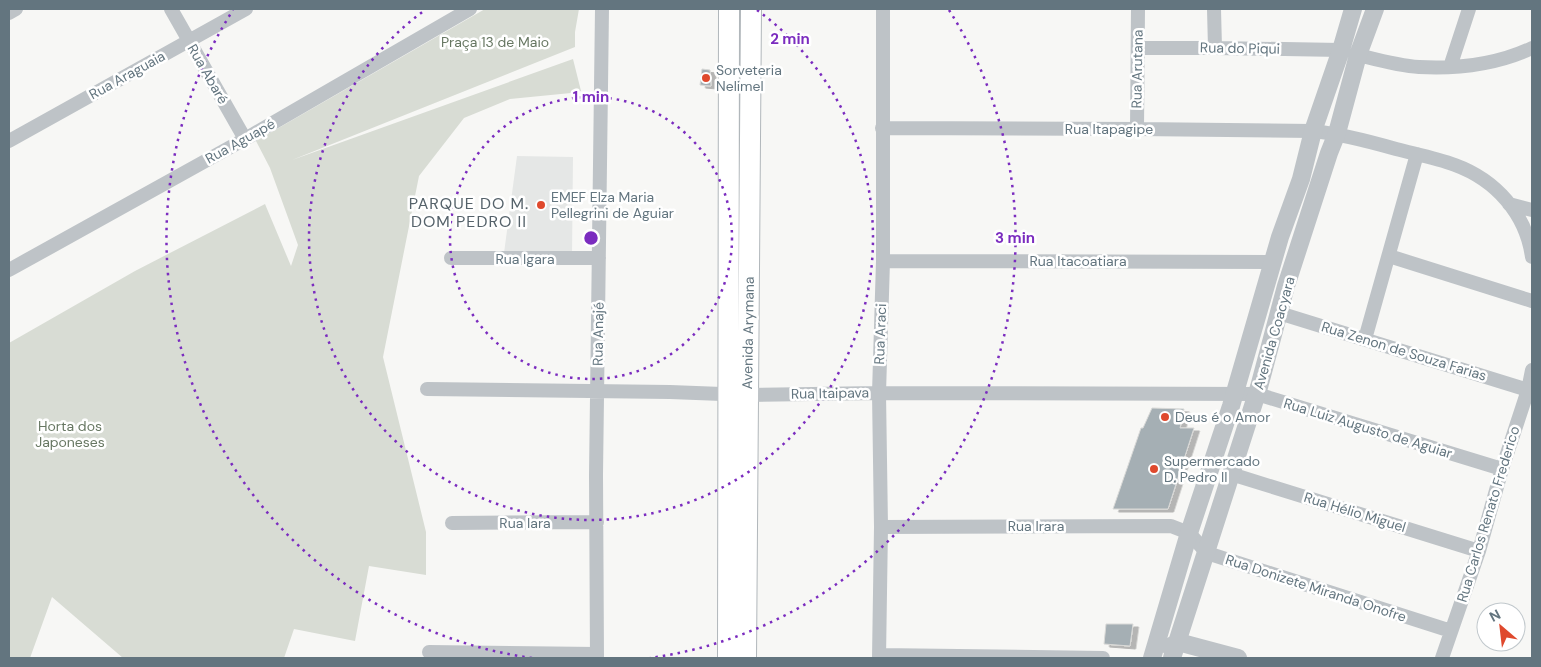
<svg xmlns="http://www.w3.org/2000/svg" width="1541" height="667" font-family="'DM Sans',sans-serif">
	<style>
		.built { fill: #e5e7e6 }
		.green { fill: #d8dcd4 }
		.building { fill: #a5afb4; stroke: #d9d9d7; filter: url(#shadow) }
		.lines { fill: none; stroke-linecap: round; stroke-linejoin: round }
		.secondary-casing { stroke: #b1b7bb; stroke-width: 22 }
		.minor { stroke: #bec3c7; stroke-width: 14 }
		.tertiary { stroke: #bec3c7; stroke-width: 18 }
		.secondary { stroke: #fff; stroke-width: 20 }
		.ring { fill: none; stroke: #7b2cbf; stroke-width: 2.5; stroke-dasharray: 2.5 5 }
		.poi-dot { fill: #df492d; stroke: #fff; stroke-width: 2 }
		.labels { text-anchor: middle; stroke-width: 5; stroke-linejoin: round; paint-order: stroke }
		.park-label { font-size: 14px; fill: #677762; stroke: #fff }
		.street-label { font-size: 14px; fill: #63757f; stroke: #fff }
		.poi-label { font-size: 14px; fill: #63757f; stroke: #fff; text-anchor: start }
		.quarter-label { font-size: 16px; letter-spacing: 1px; fill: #55626a; stroke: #fff }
		.centre { fill: #7b2cbf; stroke: #fff; stroke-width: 2.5 }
		.ring-label { font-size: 15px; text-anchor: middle; font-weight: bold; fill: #7b2cbf; stroke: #fff; stroke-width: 5; stroke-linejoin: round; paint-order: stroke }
	</style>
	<defs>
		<filter id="shadow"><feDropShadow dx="5.5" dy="3" stdDeviation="0" flood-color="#0004"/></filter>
	</defs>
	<rect width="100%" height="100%" fill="#f7f7f5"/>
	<path class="built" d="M517,156L573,157L572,257L504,253Z"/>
	<path class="green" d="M485,9H579L575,32V47L292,160L573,59L581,91L571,93L510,99L464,118L419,176L383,357L426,532V575L369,566L355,641L294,629L284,658H123L52,597L30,658H9V343L135,271L265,204L291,266L298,245L270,168L256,141Z"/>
	<path class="building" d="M702,69L710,70L711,86L700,85Z
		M1152,408L1184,409L1180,428H1194L1168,509H1113L1141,428H1143Z
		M1106,624H1133L1130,646L1104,644Z"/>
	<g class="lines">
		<defs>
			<path id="secondary" d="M728,658L729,9
				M746,658L751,9"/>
		</defs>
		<use href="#secondary" class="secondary-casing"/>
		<path class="minor" d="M171,9L245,139
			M1214,9L1215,48
			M9,13L16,9
			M1138,48H1215L1341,50
			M1358,55C1378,60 1399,66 1419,67C1457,69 1498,64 1532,48
			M1450,67L1469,9
			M882,128L1137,129L1313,131C1342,134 1368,141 1396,149C1415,154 1436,158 1455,165C1496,180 1526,214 1532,257
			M1137,129L1138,9
			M9,141L246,9
			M1509,204L1532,210
			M1389,256L1532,301
			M451,258H599
			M883,261L1273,262
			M9,270L245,139L470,9
			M1279,313L1528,390
			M1365,339L1417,154
			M427,389L670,392L748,395L879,393L1257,394L1502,469
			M1231,474L1479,551
			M452,523L597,522
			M881,527L1171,526L1189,533L1207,553L1451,631
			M429,652L597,654
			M879,655L1103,658
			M597,658L596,475L602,9
			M879,658L881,527L879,393L883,261V9
			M1442,658L1479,551L1502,469L1528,390L1532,370"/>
		<path class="tertiary" d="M1170,647L1178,642L1238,658
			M1152,658L1189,533L1231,406L1280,237L1301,179L1313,131L1341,50L1353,9
			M1172,658L1259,387L1286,286L1329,153L1337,133L1358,55L1375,9"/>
		<use href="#secondary" class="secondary"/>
	</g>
	<g class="ring">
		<circle cx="591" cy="238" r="141"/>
		<path d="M757 10A282 282 0 1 1 425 10"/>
		<path d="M532 658A424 424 0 0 1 233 10M949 10A424 424 0 0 1 650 658"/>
	</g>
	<g class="poi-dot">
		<circle cx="706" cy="78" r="5"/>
		<circle cx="541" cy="205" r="5"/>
		<circle cx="1165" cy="417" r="5"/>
		<circle cx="1154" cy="469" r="5"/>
	</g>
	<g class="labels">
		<g class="park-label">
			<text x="495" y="47">Praça 13 de Maio</text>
			<text x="70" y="431">Horta dos<tspan x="70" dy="16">Japoneses</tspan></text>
		</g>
		<g class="street-label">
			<text transform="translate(1240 48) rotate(1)" y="5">Rua do Piqui</text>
			<text transform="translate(1137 69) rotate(-89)" y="5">Rua Arutana</text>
			<text transform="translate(208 74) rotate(60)" y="5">Rua Abaré</text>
			<text transform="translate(127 75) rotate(-29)" y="5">Rua Araguaia</text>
			<text x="1109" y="134">Rua Itapagipe</text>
			<text transform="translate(240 141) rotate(-29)" y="5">Rua Aguapé</text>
			<text x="525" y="264">Rua Igara</text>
			<text x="1078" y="266">Rua Itacoatiara</text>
			<text transform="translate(748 333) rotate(-89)" y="5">Avenida Arymana</text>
			<text transform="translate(1274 333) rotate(-74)" y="5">Avenida Coacyara</text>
			<text transform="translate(598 334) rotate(-89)" y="5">Rua Anajé</text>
			<text transform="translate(880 334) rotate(-88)" y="5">Rua Araci</text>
			<text transform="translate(1404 351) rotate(17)" y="5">Rua Zenon de Souza Farias</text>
			<text transform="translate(830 393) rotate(-1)" y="5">Rua Itaipava</text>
			<text transform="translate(1368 428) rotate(17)" y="5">Rua Luiz Augusto de Aguiar</text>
			<text transform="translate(1355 512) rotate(17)" y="5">Rua Hélio Miguel</text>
			<text transform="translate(1488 514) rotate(-73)" y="5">Rua Carlos Renato Frederico</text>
			<text x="525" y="528">Rua Iara</text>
			<text x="1036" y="531">Rua Irara</text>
			<text transform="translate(1316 588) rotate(18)" y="5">Rua Donizete Miranda Onofre</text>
		</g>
		<g class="poi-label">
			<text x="716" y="75">Sorveteria<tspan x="716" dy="16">Nelimel</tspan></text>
			<text x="551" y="202">EMEF Elza Maria<tspan x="551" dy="16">Pellegrini de Aguiar</tspan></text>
			<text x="1175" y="422">Deus é o Amor</text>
			<text x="1164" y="466">Supermercado<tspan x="1164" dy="16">D. Pedro II</tspan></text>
		</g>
		<g class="quarter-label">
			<text x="469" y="209">PARQUE DO M.<tspan x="469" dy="18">DOM PEDRO II</tspan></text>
		</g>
	</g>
	<circle cx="591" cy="238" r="8" class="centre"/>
	<g class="ring-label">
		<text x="790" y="44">2 min</text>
		<text x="591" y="102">1 min</text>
		<text x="1015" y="243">3 min</text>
	</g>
	<rect width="1541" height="667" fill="none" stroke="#63757f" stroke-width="20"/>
	<g transform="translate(1501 627) rotate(332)"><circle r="24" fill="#ffffff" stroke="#c1c8cc"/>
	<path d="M0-4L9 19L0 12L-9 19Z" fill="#df492d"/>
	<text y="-8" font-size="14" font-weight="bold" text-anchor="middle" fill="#63757f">N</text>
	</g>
</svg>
